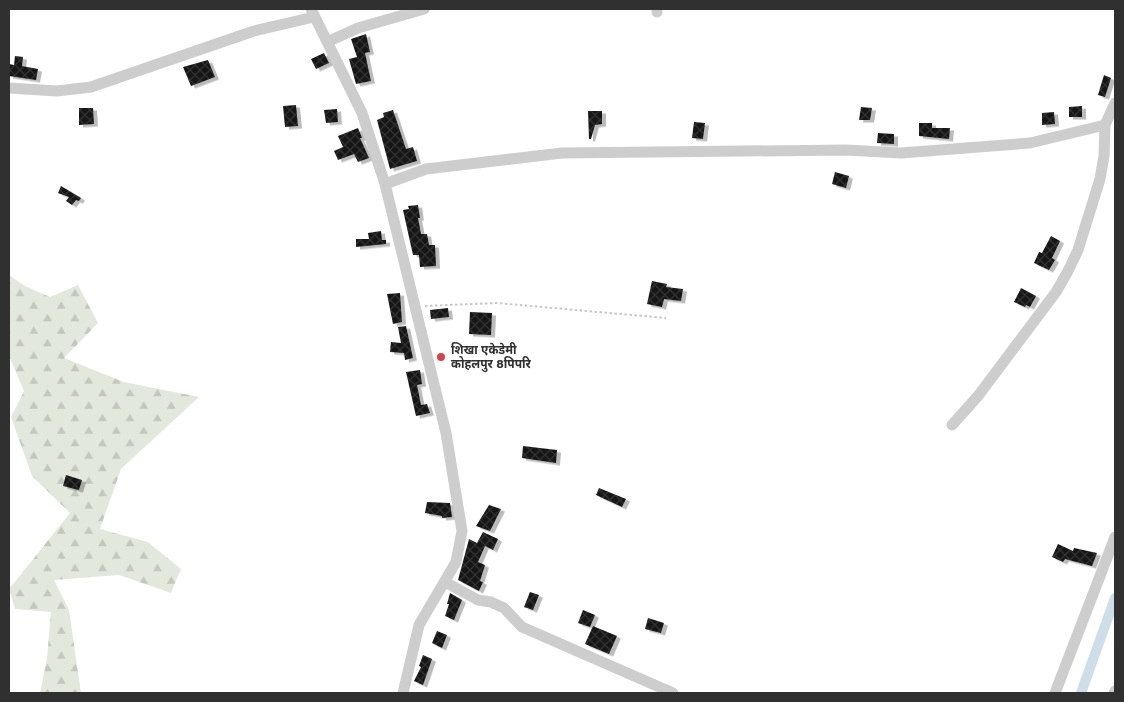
<svg xmlns="http://www.w3.org/2000/svg" width="1124" height="702" font-family="'Work Sans','Noto Sans Devanagari',sans-serif">
	<style>
		.forest { fill: url(#forest-firs) }
		.lines { fill: none; stroke-linecap: round; stroke-linejoin: round }
		.canal { stroke: #cddee9; stroke-width: 10 }
		.building { fill: url(#building-cross-hatch); filter: url(#shadow) }
		.path { stroke: #c7c7c7; stroke-width: 2; stroke-dasharray: 2.5 2.5; stroke-linecap: butt }
		.street { stroke: #cdcdcd; stroke-width: 11 }
		.poi-dot { fill: #d6424c; stroke: #fff; stroke-width: 2 }
		.labels { text-anchor: middle; stroke-width: 5; stroke-linejoin: round; paint-order: stroke }
		.poi-label { font-size: 12px; font-weight: bold; fill: #303030; stroke: #fff; text-anchor: start }
	</style>
	<defs>
		<pattern id="forest-firs" width="22" height="20" patternUnits="userSpaceOnUse" patternTransform="scale(1.25)"><rect width="22" height="20" fill="#e3e8dc"/><path d="M5 1l3.5 6h-7zM16 11l3.5 6h-7z" fill="#c3c7bd"/></pattern>
		<pattern id="building-cross-hatch" width="8" height="8" patternUnits="userSpaceOnUse" patternTransform="scale(1.25)"><rect width="8" height="8" fill="#171717"/><path d="M0 0l8 8M0 8l8-8" fill="none" stroke="#303030"/></pattern>
		<filter id="shadow"><feDropShadow dx="4" dy="2.5" stdDeviation="0" flood-color="#0004"/></filter>
	</defs>
	<rect width="100%" height="100%" fill="#fff"/>
	<path class="forest" d="M9,275L25,286L50,297L78,285L98,323L64,358L124,382L199,397L121,469L100,529L148,542L181,569L171,593L119,575L54,580L69,610L81,693H40L47,658L51,612L15,609L9,589L70,513L32,476L11,417L24,391L9,356Z"/>
	<g class="lines">
		<path class="canal" d="M1081,693L1115,598"/>
	</g>
	<path class="building" d="M366,34L370,52L365,53L371,81L356,84L349,59L357,57L351,39Z
		M324,53L329,63L316,69L311,59Z
		M15,56L23,57L22,66L38,69L36,80L9,76V64L14,65Z
		M208,60L215,77L191,86L183,67Z
		M1104,75L1111,78L1105,97L1098,95Z
		M296,105L298,126L285,127L283,106Z
		M1082,106V117H1069V107Z
		M861,107L872,108L870,120H859Z
		M79,108H93L94,124L79,125Z
		M337,109L338,122L326,123L324,110Z
		M393,110L406,149L413,147L417,161L390,169L377,120L384,117L383,113Z
		M588,111H602V124L595,125L591,139H589Z
		M1054,112L1055,124L1042,125V113Z
		M694,122L705,123L703,139L692,138Z
		M919,123H932V128H950L949,139L919,136Z
		M358,128L362,138H360L369,158L358,162L354,154L338,160L334,151L343,147L338,136Z
		M878,133L894,134V144L877,143Z
		M835,172L849,176L846,188L832,184Z
		M61,186L81,198L79,201L76,200L72,205L66,201L69,197L58,193Z
		M418,205L420,218H418L421,234H427L429,245H435L436,266L420,267L419,255H413L403,210L409,209L408,206Z
		M381,231L382,240H386V244L356,247V239H369L368,233Z
		M1051,236L1060,241L1052,258L1055,260L1049,270L1034,263L1039,252L1042,253Z
		M652,281L667,284L666,287L683,289L681,301L664,299L662,307L647,304Z
		M1021,288L1036,296L1030,307L1026,305L1025,307L1014,302Z
		M400,293L402,322L393,324L387,294Z
		M448,308L449,317L431,319L430,310Z
		M470,312L492,313L491,335L469,334Z
		M406,326L413,358L405,360L404,353L390,352L391,342L401,343L398,327Z
		M420,370L422,384L417,385L421,405L427,404L430,413L416,416L406,372Z
		M523,446L557,450L556,463L522,458Z
		M66,475L82,480L79,490L63,486Z
		M599,488L626,499L622,507L596,495Z
		M427,502L450,503L452,517L442,518V516L425,513Z
		M489,505L501,509L490,531L476,526Z
		M483,532L498,539L493,550L485,546L478,562L485,565L480,581L483,582L479,591L458,580L469,539L477,543Z
		M1058,544L1073,551L1074,548L1097,553L1092,566L1065,559L1063,562L1052,557Z
		M530,592L539,595L533,610L524,607Z
		M450,593L462,600L454,620L445,616L449,604H447Z
		M583,610L595,615L590,627L578,623Z
		M648,618L664,623L661,633L645,629Z
		M593,626L617,636L609,654L585,644Z
		M437,631L447,635L442,648L432,643Z
		M423,655L432,659L423,685L414,681L421,667L419,666Z"/>
	<g class="lines">
		<path class="path" d="M425,306L497,303L666,318"/>
		<path class="street" d="M311,9L362,113L385,184L446,433L462,531L456,562L419,625L403,693
			M657,9V12
			M327,42L358,28L424,9
			M9,88L57,91L91,87L254,31L314,17
			M385,184L426,169L562,153L846,150L901,153L1030,143L1105,125
			M952,425L978,396L1056,292L1068,271L1078,250L1100,179L1104,156L1105,125L1115,103
			M445,582L478,600L491,602L504,608L522,627L673,693
			M1055,693L1115,537
			M1114,693L1115,691"/>
	</g>
	<circle class="poi-dot" cx="441" cy="357" r="5"/>
	<g class="labels">
		<g class="poi-label">
			<text x="451" y="354">शिखा एकेडेमी<tspan x="451" dy="14">कोहलपुर 8पिपरि</tspan></text>
		</g>
	</g>
	<rect width="1124" height="702" fill="none" stroke="#303030" stroke-width="20"/>
</svg>
